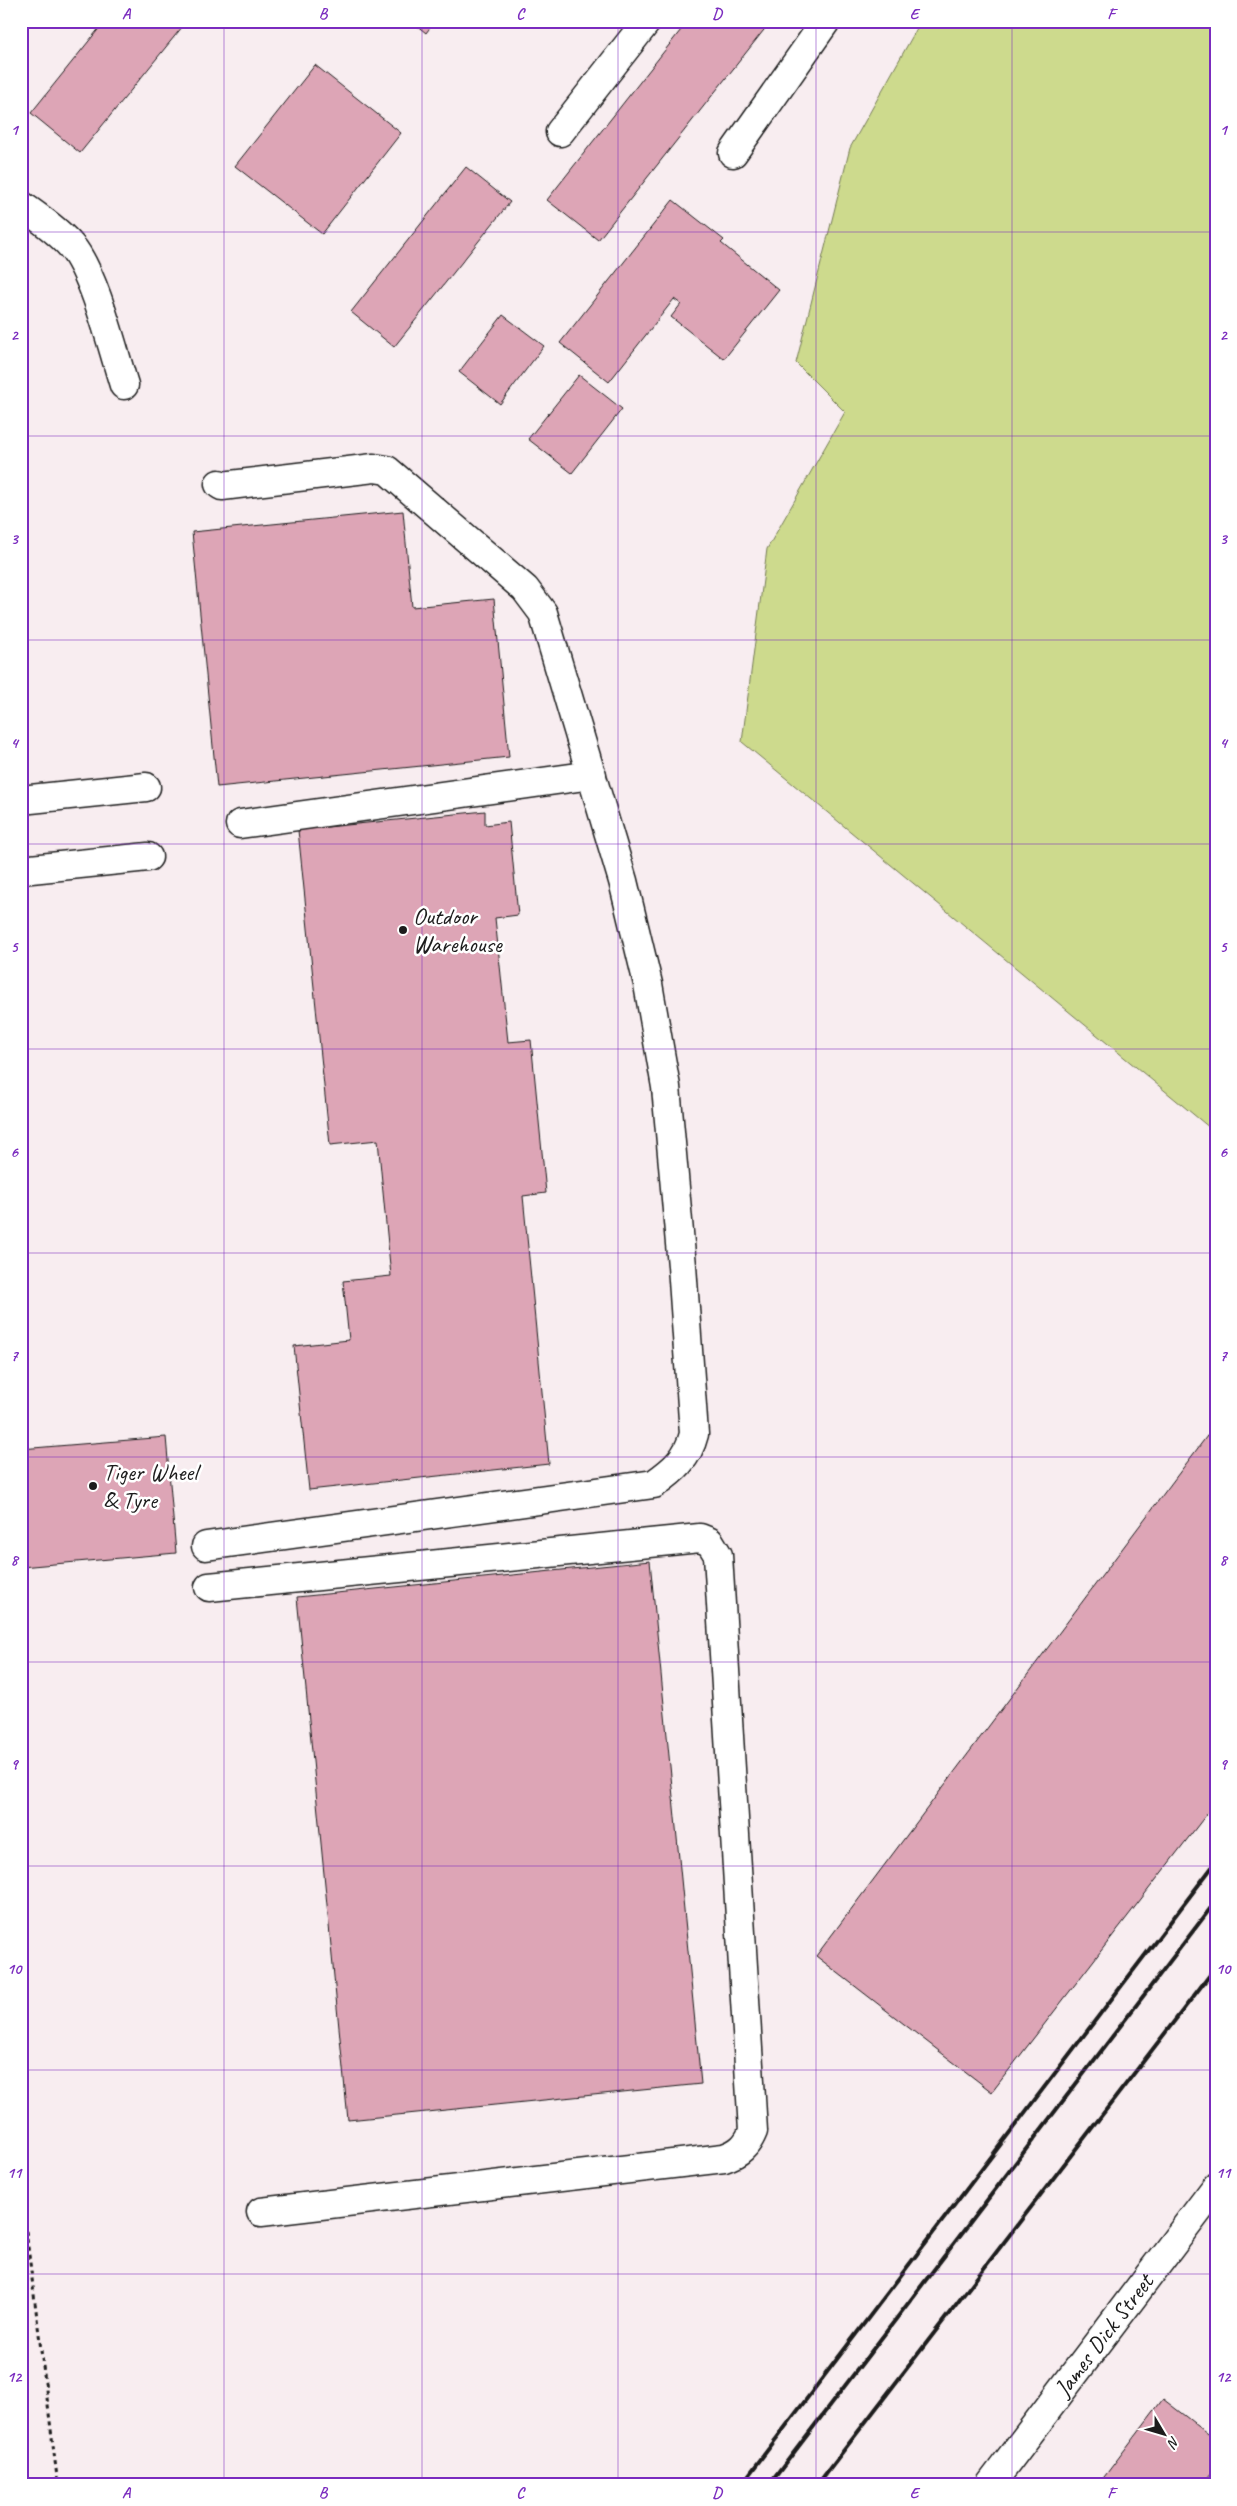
<svg xmlns="http://www.w3.org/2000/svg" width="1237" height="2506" font-family="Caveat,sans-serif">
	<style>
		.green { fill: #cdda8d; stroke: #747b54 }
		.building { fill: #dda5b6; stroke: #1c1c1c }
		.lines { fill: none; stroke-linecap: round; stroke-linejoin: round }
		.minor-casing { stroke: #1c1c1c; stroke-width: 31 }
		.path { stroke: #1c1c1c; stroke-width: 3; stroke-dasharray: 4 4; stroke-linecap: butt }
		.minor { stroke: #fff; stroke-width: 28 }
		.rail { stroke: #1c1c1c; stroke-width: 4 }
		.grid { fill: none; stroke: #7b2cbf; stroke-width: 1; stroke-opacity: 0.55 }
		.poi-dot { fill: #1c1c1c; stroke: #fff; stroke-width: 2 }
		.labels { text-anchor: middle; stroke-width: 5; stroke-linejoin: round; paint-order: stroke }
		.poi-label { font-size: 24px; fill: #1c1c1c; stroke: #fff; text-anchor: start }
		.street-label { font-size: 24px; fill: #1c1c1c; stroke: #fff }
		.neatline { fill: none; stroke: #7b2cbf; stroke-width: 2 }
		.grid-label { font-size: 16px; text-anchor: middle; font-weight: bold; fill: #7b2cbf }
	</style>
	<rect width="100%" height="100%" fill="#f8edf0"/>
	<filter id="ink" filterUnits="userSpaceOnUse"><feTurbulence type="fractalNoise" baseFrequency=".02" numOctaves="2"/><feDisplacementMap in="SourceGraphic" scale="10" xChannelSelector="R" yChannelSelector="G"/><feConvolveMatrix kernelMatrix="1 2 1 2 8 2 1 2 1" color-interpolation-filters="sRGB"/></filter>
	<g filter="url(#ink)">
		<path class="green" d="M921,21H1216V1133L742,742L767,549L845,412L796,363L850,148Z"/>
		<path class="building" d="M105,21H187L80,153L31,113Z
			M411,21H435L426,33Z
			M688,21H771L598,240L547,200Z
			M315,65L401,133L322,234L235,166Z
			M466,167L510,202L394,347L351,312Z
			M673,200L724,240L721,243L779,290L724,359L671,317L681,304L674,299L609,382L560,343Z
			M503,315L544,346L500,404L459,372Z
			M579,375L622,409L572,473L528,439Z
			M403,511L412,607L494,599L509,757L217,787L192,532Z
			M485,811V825L509,822L518,915L495,918L508,1042L531,1040L546,1193L523,1196L549,1464L309,1490L294,1346L349,1340L343,1281L391,1276L378,1140L330,1145L298,830Z
			M1216,1424V1802L992,2092L816,1956Z
			M166,1437L176,1553L21,1567V1449Z
			M650,1561L701,2084L348,2120L297,1597Z
			M1163,2399L1216,2440V2468L1203,2485H1098Z"/>
		<g class="lines">
			<defs>
				<g id="minor">
					<path d="M560,132L647,21"/>
					<path d="M733,153L826,21"/>
					<path d="M21,205C39,218 57,230 71,246C94,272 113,350 124,385"/>
					<path d="M21,800L146,787"/>
					<path d="M240,824L592,775"/>
					<path d="M21,870L148,857"/>
					<path d="M206,1546L654,1484C674,1470 688,1458 694,1434L682,1266L666,1087L648,984L623,881L543,613L525,589L387,470L374,468L222,486L219,484"/>
					<path d="M209,1587L700,1538L710,1542L718,1555L753,2131C747,2146 739,2153 724,2158L261,2212"/>
					<path id="s1" d="M990,2485L1216,2187"/>
				</g>
			</defs>
			<use href="#minor" class="minor-casing"/>
			<path class="path" d="M25,2223L58,2485"/>
			<use href="#minor" class="minor"/>
			<path class="rail" d="M741,2485L1216,1862
				M769,2485L1216,1901
				M817,2485L1216,1967"/>
		</g>
	</g>
	<path class="grid" d="M224,21V2485M422,21V2485M618,21V2485M816,21V2485M1012,21V2485M21,232H1216M21,436H1216M21,640H1216M21,844H1216M21,1049H1216M21,1253H1216M21,1457H1216M21,1662H1216M21,1866H1216M21,2070H1216M21,2274H1216"/>
	<g class="poi-dot">
		<circle cx="403" cy="930" r="5"/>
		<circle cx="93" cy="1486" r="5"/>
	</g>
	<g class="labels">
		<g class="poi-label">
			<text x="413" y="924">Outdoor<tspan x="413" dy="28">Warehouse</tspan></text>
			<text x="103" y="1480">Tiger Wheel<tspan x="103" dy="28">&amp; Tyre</tspan></text>
		</g>
		<g class="street-label">
			<text dy="8" stroke="none"><textPath href="#s1" startOffset="188">James Dick Street</textPath></text>
		</g>
	</g>
	<rect width="1237" height="2506" fill="none" stroke="#fff" stroke-width="55"/>
	<g transform="translate(1164 2434) rotate(128)" stroke="#ffffff" stroke-width="4" paint-order="stroke">
	<path d="M0-4L9 19L0 12L-9 19Z" fill="#1c1c1c"/>
	<text y="-8" font-size="14" font-weight="bold" text-anchor="middle" fill="#1c1c1c">N</text>
	</g>
	<rect x="28" y="28" width="1182" height="2450" class="neatline"/>
	<g class="grid-label">
		<text x="126" y="19">A</text>
		<text x="323" y="19">B</text>
		<text x="520" y="19">C</text>
		<text x="717" y="19">D</text>
		<text x="914" y="19">E</text>
		<text x="1111" y="19">F</text>
		<text x="14" y="135">1</text>
		<text x="1223" y="135">1</text>
		<text x="14" y="340">2</text>
		<text x="1223" y="340">2</text>
		<text x="14" y="544">3</text>
		<text x="1223" y="544">3</text>
		<text x="14" y="748">4</text>
		<text x="1223" y="748">4</text>
		<text x="14" y="952">5</text>
		<text x="1223" y="952">5</text>
		<text x="14" y="1157">6</text>
		<text x="1223" y="1157">6</text>
		<text x="14" y="1361">7</text>
		<text x="1223" y="1361">7</text>
		<text x="14" y="1565">8</text>
		<text x="1223" y="1565">8</text>
		<text x="14" y="1769">9</text>
		<text x="1223" y="1769">9</text>
		<text x="14" y="1974">10</text>
		<text x="1223" y="1974">10</text>
		<text x="14" y="2178">11</text>
		<text x="1223" y="2178">11</text>
		<text x="14" y="2382">12</text>
		<text x="1223" y="2382">12</text>
		<text x="126" y="2498">A</text>
		<text x="323" y="2498">B</text>
		<text x="520" y="2498">C</text>
		<text x="717" y="2498">D</text>
		<text x="914" y="2498">E</text>
		<text x="1111" y="2498">F</text>
	</g>
</svg>
